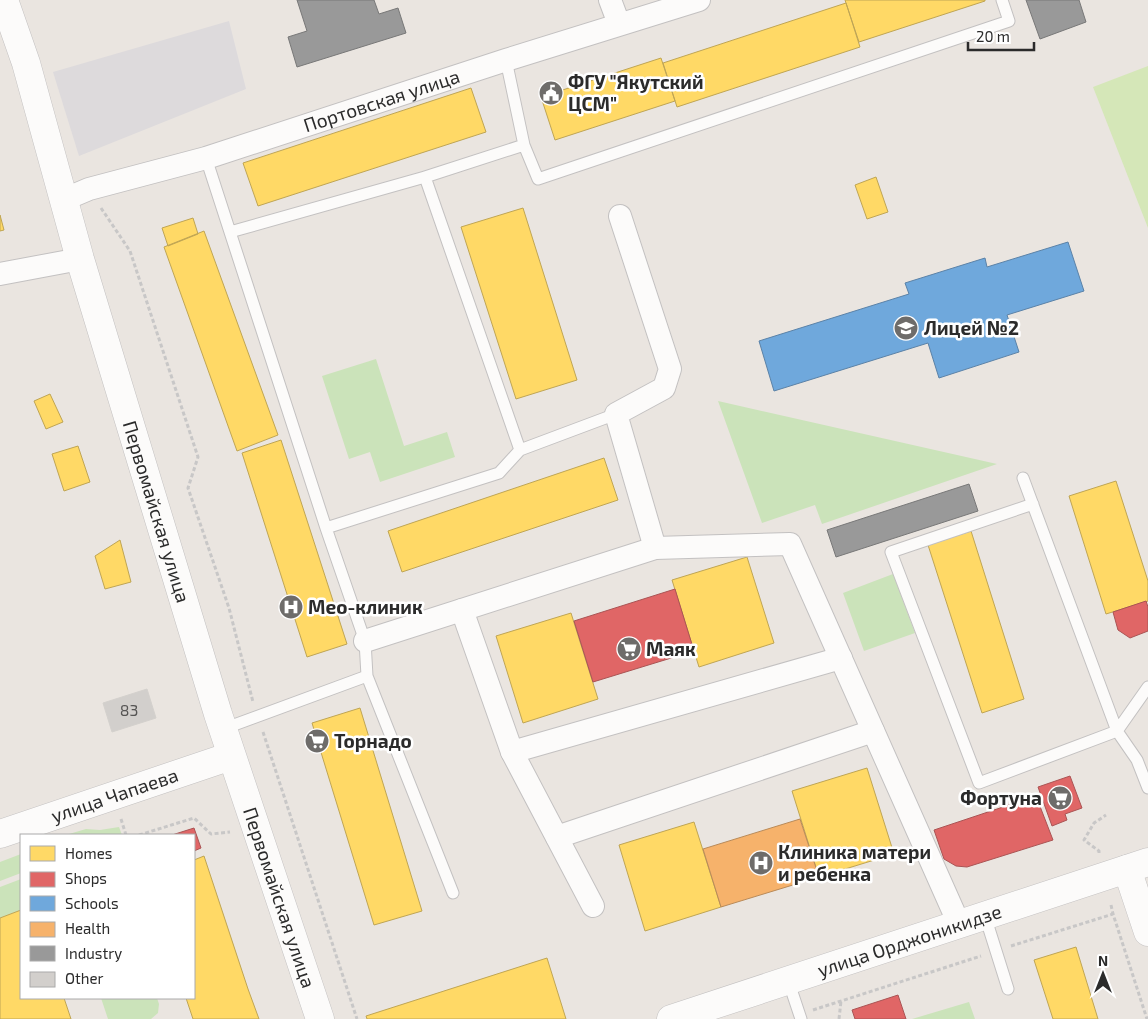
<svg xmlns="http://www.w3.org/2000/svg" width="1148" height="1019" font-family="'Exo 2',sans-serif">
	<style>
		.industrial { fill: #dddadc }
		.green { fill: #cbe3ba }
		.pitch { fill: #d5e7b8 }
		.homes { fill: #ffd966; stroke: #bfa554 }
		.shops { fill: #e06666; stroke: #aa5454 }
		.schools { fill: #6fa8dc; stroke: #5b82a7 }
		.health { fill: #f6b26b; stroke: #b98a58 }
		.industry { fill: #999; stroke: #787878 }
		.building { fill: #d2cfcc; stroke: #d4d1cd }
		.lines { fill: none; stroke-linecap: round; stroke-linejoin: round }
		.service-casing { stroke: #c3c1c1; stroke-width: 13 }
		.minor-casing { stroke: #c3c1c1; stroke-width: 24 }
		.tertiary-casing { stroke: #c3c1c1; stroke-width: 29 }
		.secondary-casing { stroke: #c3c1c1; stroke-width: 29 }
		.path { stroke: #c8c7c7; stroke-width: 3; stroke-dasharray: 4 2.5; stroke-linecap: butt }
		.service { stroke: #fcfbfa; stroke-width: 11 }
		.minor { stroke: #fcfbfa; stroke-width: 22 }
		.tertiary { stroke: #fcfbfa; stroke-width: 28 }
		.secondary { stroke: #fcfbfa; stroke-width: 28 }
		.labels { text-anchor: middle; stroke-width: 5; stroke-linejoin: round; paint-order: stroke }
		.number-label { font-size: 16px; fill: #565554 }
		.poi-label { font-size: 19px; font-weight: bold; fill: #2b2b2b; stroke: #fff; text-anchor: start }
		.street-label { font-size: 19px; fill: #2b2b2b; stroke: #fff }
	</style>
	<rect width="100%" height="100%" fill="#eae5e0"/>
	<path class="industrial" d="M229,21L246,89L79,156L53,72Z"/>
	<path class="green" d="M376,359L404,446L447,432L455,457L380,482L370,452L349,459L322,376Z
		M718,401L997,464L822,524L815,505L762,523Z
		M893,574L915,633L864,651L843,593Z
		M119,827L122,835H69V834L86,829L100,830Z
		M21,854V873L0,881V862Z
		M21,879V910L0,918V887Z
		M101,998H157L159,1004L158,1013L151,1019H108Z
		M969,1002L975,1019H912Z"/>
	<path class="pitch" d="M1148,66V228L1093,87Z"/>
	<path class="homes" d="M845,0H985V1L859,42Z
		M846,3L860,47L677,107L663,63Z
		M661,58L675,101L555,140L541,97Z
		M471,88L486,132L258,206L243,163Z
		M876,177L888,212L867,219L855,185Z
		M523,208L577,380L516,399L461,227Z
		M0,215L4,230L0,231Z
		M193,218L198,234L168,246L162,228Z
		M204,231L278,435L237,451L164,247Z
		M50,394L63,422L46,429L34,401Z
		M281,440L347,644L307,657L242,453Z
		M78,446L90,482L64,491L52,454Z
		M604,458L618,500L402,572L388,531Z
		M1116,481L1148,581V601L1106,614L1069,496Z
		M971,531L1024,699L982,713L928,545Z
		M120,540L131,582L105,589L95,556Z
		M747,557L774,643L699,667L672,580Z
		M571,613L598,699L523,723L496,636Z
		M360,708L422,911L374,925L312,723Z
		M867,768L894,854L819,877L792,791Z
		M694,822L721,907L645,931L619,845Z
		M204,856L248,989L259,1019H193L186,998H194V860Z
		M21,910V998H64L71,1019H0V918Z
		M1076,947L1098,1019H1053L1034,960Z
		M547,958L566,1019H367L366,1016Z"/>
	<path class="shops" d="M675,589L694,651L593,682L574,621Z
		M1146,601L1148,607V631L1130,638L1118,630L1113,612Z
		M1070,776L1082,808L1065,814L1067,820L1052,826L1038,787Z
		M1036,796L1053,840L967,867L956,866L944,859L934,830Z
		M194,828L201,848L194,851V835H172Z
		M898,995L906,1019H855L852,1010Z"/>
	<path class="schools" d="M1068,242L1084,291L1007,315L1019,352L939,378L928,343L774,391L759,341L909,294L905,283L985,258L987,267Z"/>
	<path class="health" d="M800,819L819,877L721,907L703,849Z"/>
	<path class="industry" d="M297,0H374L379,14L398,8L406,33L297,67L288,37L307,31Z
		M1026,0H1079L1086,22L1040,39Z
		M969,484L978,511L836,557L827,530Z"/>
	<path class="building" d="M147,689L156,718L112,732L103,703Z"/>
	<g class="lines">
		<defs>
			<path id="service" d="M506,60L524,145L538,179L1009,21L1002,0
				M206,158L326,528L365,641L367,676L453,893
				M425,177L520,450
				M230,232L425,177L524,145
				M1023,478L1117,731L1137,760L1148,788
				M1033,504L891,552L979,783L1117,731L1148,687
				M326,528L499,473L520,450L616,414
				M223,729L367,676
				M985,916L1008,989
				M788,980L801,1019"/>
			<g id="minor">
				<path d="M610,0L619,24"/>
				<path id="s1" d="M63,200L89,189L206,158L506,60L699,0"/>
				<path d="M620,216L670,369L664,388L616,414L655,548"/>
				<path d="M0,274L80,259"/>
				<path d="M462,610L512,752L593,906"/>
				<path d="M365,641L655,548L790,544L959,924"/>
				<path d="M512,752L841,658"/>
				<path d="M557,837L873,731"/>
			</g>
			<g id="tertiary">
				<path d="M1127,869L1148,932"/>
				<path id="s2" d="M671,1019L1148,862"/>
			</g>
			<g id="secondary">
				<path id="s3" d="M4,0L26,63L80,259L218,714L320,1019"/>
				<path id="s4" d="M0,834L231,756"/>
			</g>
		</defs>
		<use href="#service" class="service-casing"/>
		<use href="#minor" class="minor-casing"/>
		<use href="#tertiary" class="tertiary-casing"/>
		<use href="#secondary" class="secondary-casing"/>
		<path class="path" d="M101,208L130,251L198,457L188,488L229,608L253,702
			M263,732L357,1019
			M121,819L126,835
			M139,835L194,818L211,834L230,832
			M1099,853V851L1084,840L1094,823L1106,815
			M1111,905L1113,914L1147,1019
			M1011,946L1113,914
			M813,1010L981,956
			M839,1019L841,1001"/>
		<use href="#service" class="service"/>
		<use href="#minor" class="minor"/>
		<use href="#tertiary" class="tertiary"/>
		<use href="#secondary" class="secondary"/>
	</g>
	<defs>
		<symbol id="civic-disc" viewBox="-11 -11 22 22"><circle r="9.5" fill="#6e6c6a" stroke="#fff"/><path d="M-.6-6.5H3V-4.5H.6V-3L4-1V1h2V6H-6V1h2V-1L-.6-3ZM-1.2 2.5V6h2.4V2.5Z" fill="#fff"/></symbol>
		<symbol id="school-disc" viewBox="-11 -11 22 22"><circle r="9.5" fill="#6e6c6a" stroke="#fff"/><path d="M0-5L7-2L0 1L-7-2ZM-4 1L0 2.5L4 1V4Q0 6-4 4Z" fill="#fff"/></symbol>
		<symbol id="hospital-disc" viewBox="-11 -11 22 22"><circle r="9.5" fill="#6e6c6a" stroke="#fff"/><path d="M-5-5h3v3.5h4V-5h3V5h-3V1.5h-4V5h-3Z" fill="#fff"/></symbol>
		<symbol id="supermarket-disc" viewBox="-11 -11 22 22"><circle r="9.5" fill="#6e6c6a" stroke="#fff"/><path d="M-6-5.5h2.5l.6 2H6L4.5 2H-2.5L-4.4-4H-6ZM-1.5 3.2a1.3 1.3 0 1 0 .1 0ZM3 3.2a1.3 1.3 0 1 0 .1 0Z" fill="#fff"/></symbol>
	</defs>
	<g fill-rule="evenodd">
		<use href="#civic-disc" x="537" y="79" width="28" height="28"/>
		<use href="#school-disc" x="892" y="314" width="28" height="28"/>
		<use href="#hospital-disc" x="277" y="593" width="28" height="28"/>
		<use href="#supermarket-disc" x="615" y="635" width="28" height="28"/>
		<use href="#supermarket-disc" x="303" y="727" width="28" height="28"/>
		<use href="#supermarket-disc" x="1046" y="784" width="28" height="28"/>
		<use href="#hospital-disc" x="747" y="849" width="28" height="28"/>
	</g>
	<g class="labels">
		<g class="number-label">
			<text x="129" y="716">83</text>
		</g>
		<g class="poi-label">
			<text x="568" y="89">ФГУ "Якутский<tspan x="568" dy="22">ЦСМ"</tspan></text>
			<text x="924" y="335">Лицей №2</text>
			<text x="308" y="614">Мео-клиник</text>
			<text x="646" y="656">Маяк</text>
			<text x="334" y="748">Торнадо</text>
			<text x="1042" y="805" text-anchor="end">Фортуна</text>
			<text x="778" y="859">Клиника матери<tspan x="778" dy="22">и ребенка</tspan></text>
		</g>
		<g class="street-label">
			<text dy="7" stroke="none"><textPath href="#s1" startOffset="334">Портовская улица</textPath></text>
			<text dy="7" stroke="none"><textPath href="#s3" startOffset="534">Первомайская улица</textPath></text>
			<text dy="7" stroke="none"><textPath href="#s4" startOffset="121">улица Чапаева</textPath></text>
			<text dy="7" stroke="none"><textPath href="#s3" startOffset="939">Первомайская улица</textPath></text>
			<text dy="7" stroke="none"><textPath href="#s2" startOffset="251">улица Орджоникидзе</textPath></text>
		</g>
	</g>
	<rect x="20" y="834" width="175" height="165" fill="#ffffff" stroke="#aaaaaa"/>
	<rect x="30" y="846" width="25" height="15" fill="#ffd966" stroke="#aaaaaa"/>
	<text x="65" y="859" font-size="15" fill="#2b2b2b">Homes</text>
	<rect x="30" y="872" width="25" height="15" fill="#e06666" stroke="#aaaaaa"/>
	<text x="65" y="884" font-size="15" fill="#2b2b2b">Shops</text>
	<rect x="30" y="896" width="25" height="15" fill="#6fa8dc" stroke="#aaaaaa"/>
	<text x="65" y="909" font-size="15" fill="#2b2b2b">Schools</text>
	<rect x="30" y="922" width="25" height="15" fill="#f6b26b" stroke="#aaaaaa"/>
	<text x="65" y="934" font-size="15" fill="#2b2b2b">Health</text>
	<rect x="30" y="946" width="25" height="15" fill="#999999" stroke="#aaaaaa"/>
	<text x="65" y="959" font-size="15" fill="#2b2b2b">Industry</text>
	<rect x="30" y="972" width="25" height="15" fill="#d2cfcc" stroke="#aaaaaa"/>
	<text x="65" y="984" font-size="15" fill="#2b2b2b">Other</text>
	<g transform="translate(1103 974)" stroke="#ffffff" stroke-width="4" paint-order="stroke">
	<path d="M0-4L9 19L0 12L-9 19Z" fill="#2b2b2b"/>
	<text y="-8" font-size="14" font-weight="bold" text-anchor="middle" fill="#2b2b2b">N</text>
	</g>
	<path d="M968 42v8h66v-8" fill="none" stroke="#2b2b2b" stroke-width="2.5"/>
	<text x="976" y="42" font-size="15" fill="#2b2b2b" stroke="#ffffff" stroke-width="4" paint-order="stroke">20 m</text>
</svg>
